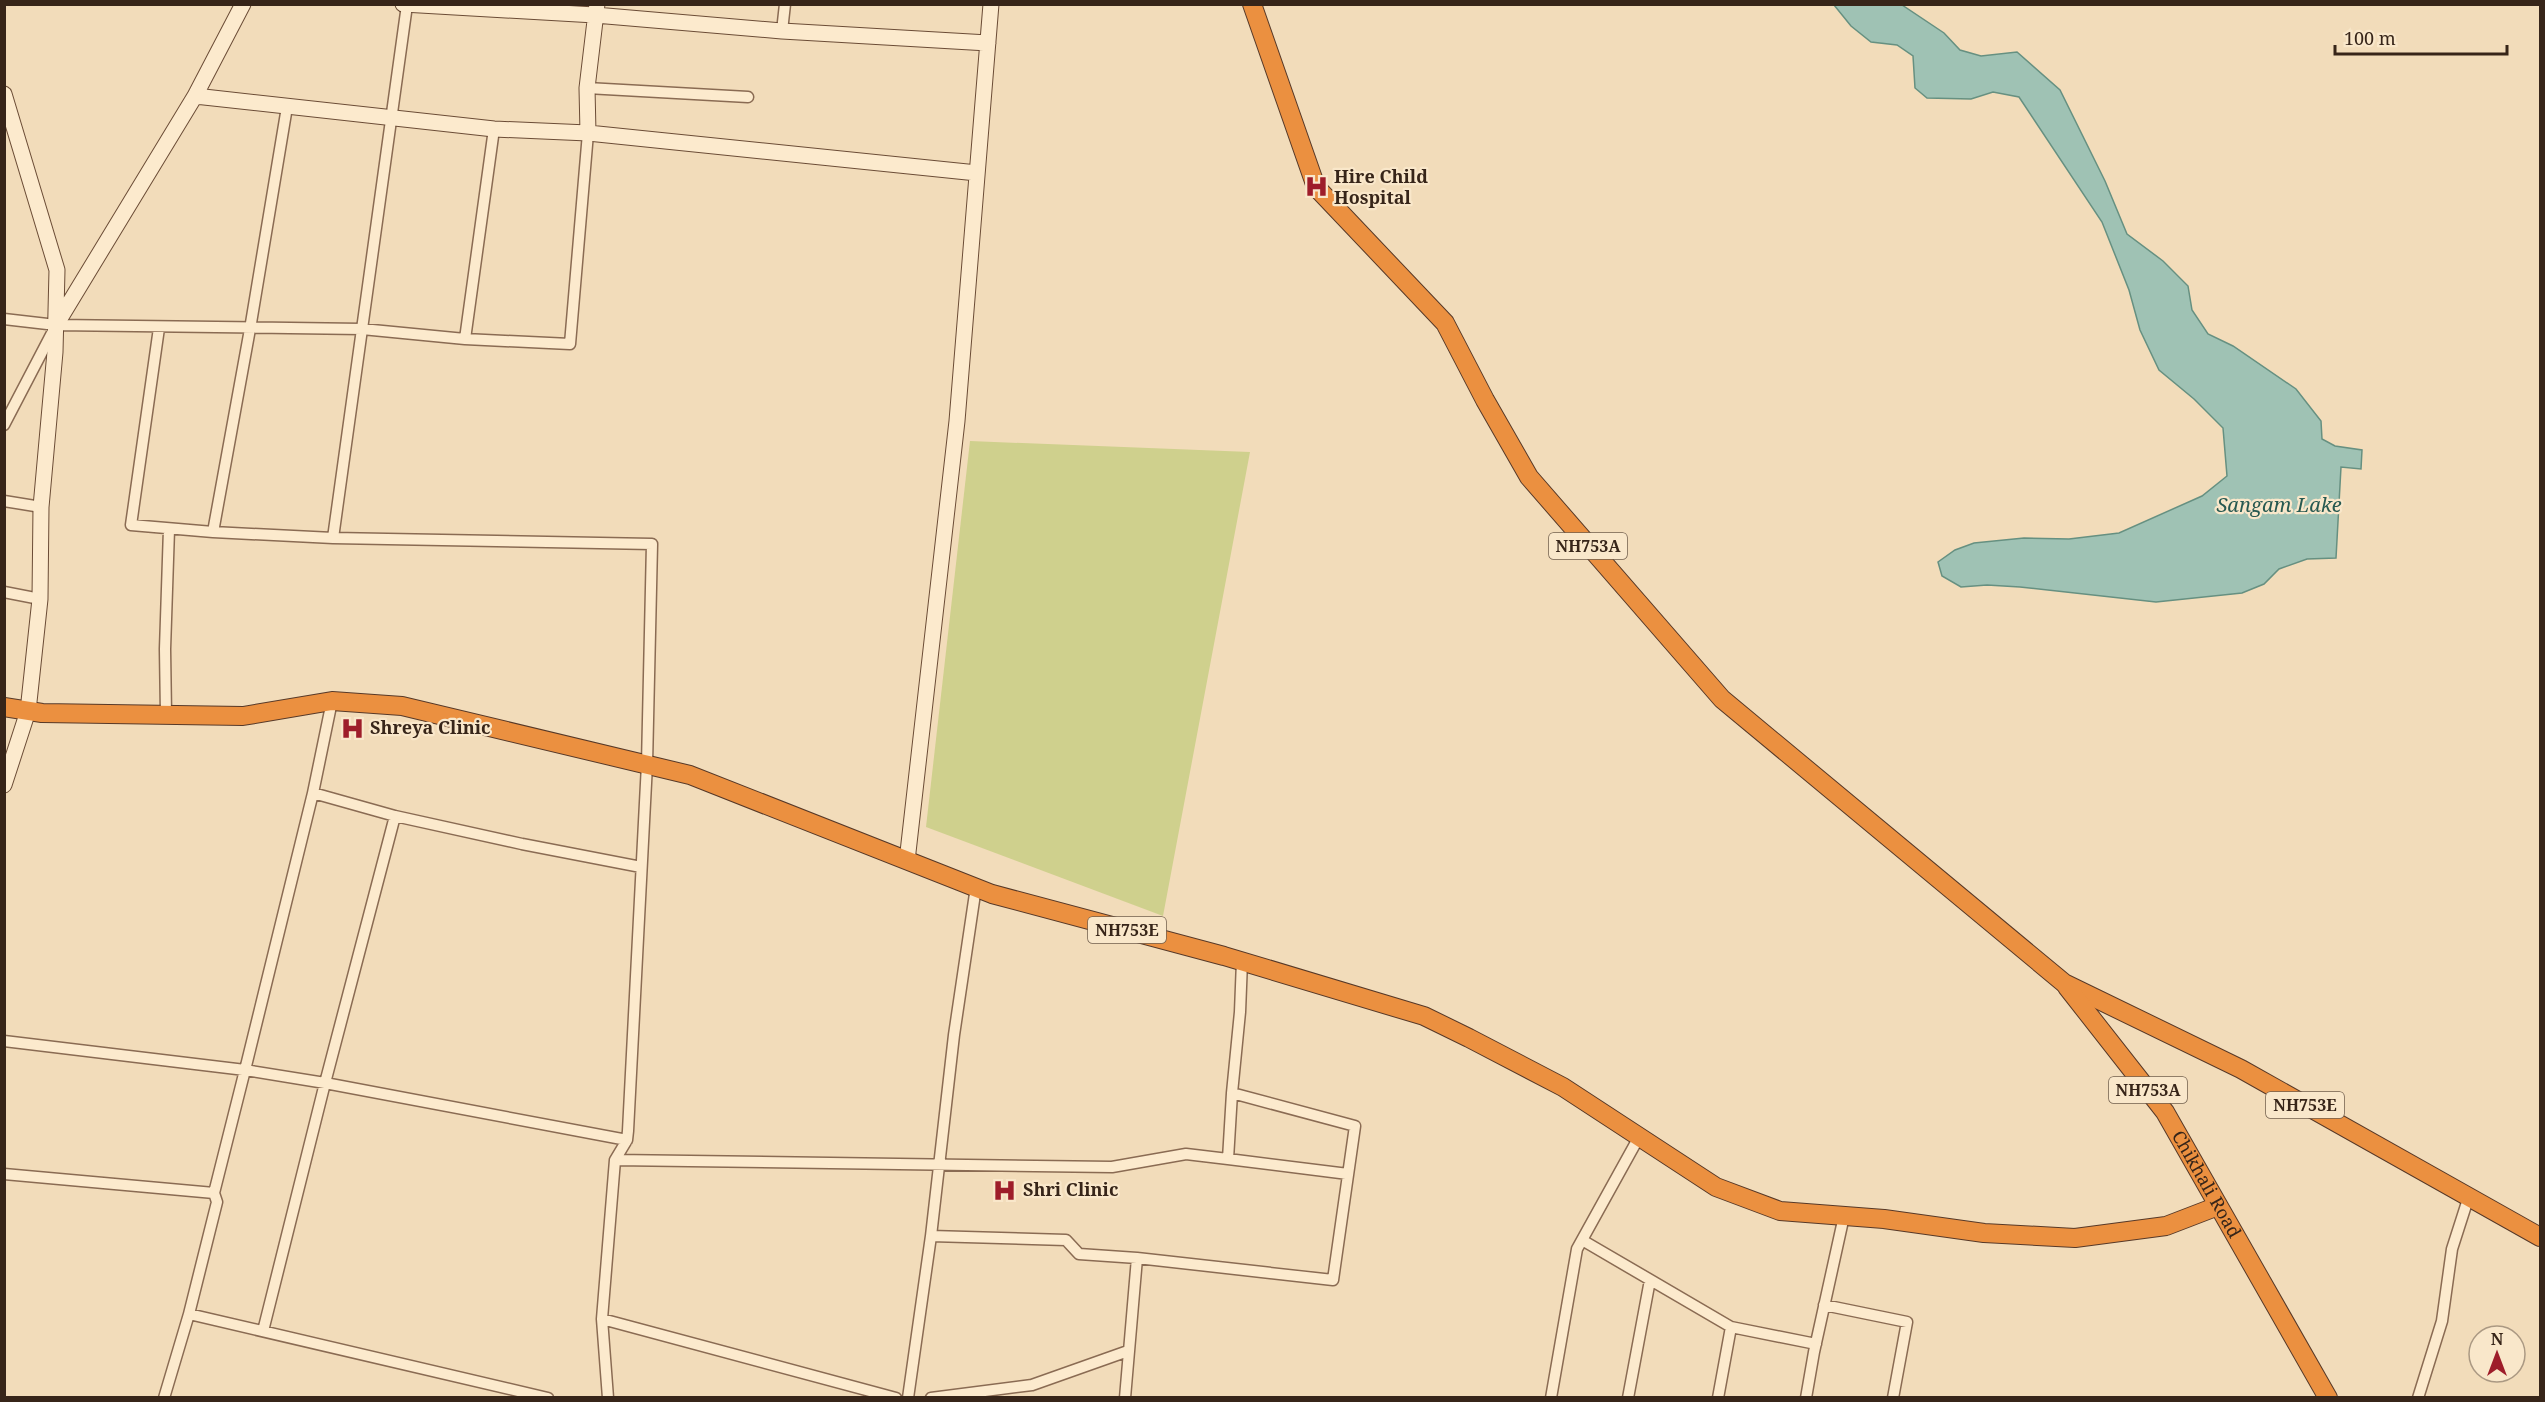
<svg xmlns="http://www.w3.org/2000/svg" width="2545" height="1402" font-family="'Noto Serif',serif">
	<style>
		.green { fill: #cfd08d }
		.water { fill: #9fc2b4; stroke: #669081; stroke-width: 1.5 }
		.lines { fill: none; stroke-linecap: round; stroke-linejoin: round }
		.street-casing { stroke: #8a6b53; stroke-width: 13 }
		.secondary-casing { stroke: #6b4c36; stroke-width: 17 }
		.highway-casing { stroke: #573928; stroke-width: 20 }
		.street { stroke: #fceacd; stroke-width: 10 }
		.secondary { stroke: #fceacd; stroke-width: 15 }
		.highway { stroke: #eb9040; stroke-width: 18 }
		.labels { text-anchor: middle; stroke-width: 4.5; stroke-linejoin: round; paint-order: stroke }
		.shield { fill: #f9e7ca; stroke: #715f4e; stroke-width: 1.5 }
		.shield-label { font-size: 16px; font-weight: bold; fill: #372519 }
		.poi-label { font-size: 18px; font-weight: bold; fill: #372519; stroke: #f9e7ca; text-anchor: start }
		.street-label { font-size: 18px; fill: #372519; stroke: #f9e7ca }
		.water-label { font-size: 20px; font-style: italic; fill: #275951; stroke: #f9e7ca }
	</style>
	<rect width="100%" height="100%" fill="#f2dcba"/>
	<path class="green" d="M970,441L1250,452L1163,916L926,827Z"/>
	<path class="water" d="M1834,5H1902L1944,33L1960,50L1981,56L2017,52L2060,90L2105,181L2127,234L2163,261L2188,286L2192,310L2208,334L2233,346L2296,389L2321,421L2322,439L2335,446L2362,450L2361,469L2341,467L2336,558L2307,559L2279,569L2264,584L2242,593L2156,602L2020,587L1987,585L1961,587L1942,576L1938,562L1955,550L1974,543L2024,538L2069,539L2119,533L2202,496L2227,476L2223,428L2194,399L2159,370L2140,330L2129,290L2102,222L2019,97L1993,92L1971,99L1927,98L1915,88L1913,56L1897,45L1871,42L1851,26Z"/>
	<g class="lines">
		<defs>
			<path id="street" d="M782,31L785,4
				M587,88L748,97
				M287,107L250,329L213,532L333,538L407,5
				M494,129L465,339L570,344L588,133
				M4,319L56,325L362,329L465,339
				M159,328L131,525L213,532
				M4,425L53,331
				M4,501L41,507
				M333,538L652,544L647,764L628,1131L627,1140L615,1160L602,1319L608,1398
				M4,592L40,599
				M166,715L165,649L169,529
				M313,793L245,1070L325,1083L627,1140
				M395,816L522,844L641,867
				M976,887L954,1035L931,1236L1066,1240L1079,1254L1137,1258L1125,1398
				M4,1041L245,1070L214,1193
				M1232,1093L1228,1159L1348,1174
				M615,1160L1112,1167L1186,1154L1228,1159
				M4,1174L214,1193L217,1202L189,1314L164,1398
				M1582,1240L1731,1327L1816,1344
				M1137,1258L1333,1280L1355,1126L1232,1093L1240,1012L1242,961
				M1824,1305L1907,1322L1893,1398
				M189,1314L548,1398
				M602,1319L896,1398
				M263,1331L325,1083L395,816L313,793L332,701
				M908,1398L931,1236
				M931,1398L1032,1385L1128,1351
				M1551,1398L1577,1249L1639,1137
				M1628,1398L1650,1280
				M1718,1398L1731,1327
				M1806,1398L1814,1352L1844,1216
				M2418,1398L2442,1321L2452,1249L2469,1196"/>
			<path id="secondary" d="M403,4L595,15L782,31L988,43
				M4,94L57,270L55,352L41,507L40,599L28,711L4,785
				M195,96L243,4
				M588,133L587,88L597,4
				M56,325L195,96L494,129L588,133L977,173
				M907,861L957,421L991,4"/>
			<g id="highway">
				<path d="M1252,4L1316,187L1445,323L1485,400L1529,477L1722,699L2064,983L2241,1069L2540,1237"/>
				<path d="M4,707L42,713L243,716L332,701L402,706L690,775L992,894L1224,956L1424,1016L1469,1038L1563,1087L1716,1187L1780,1211L1884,1219L1984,1233L2075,1238L2166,1226L2218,1206"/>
				<path id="s1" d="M2067,987L2165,1112L2328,1398"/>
			</g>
		</defs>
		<use href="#street" class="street-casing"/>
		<use href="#secondary" class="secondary-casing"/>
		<use href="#highway" class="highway-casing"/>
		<use href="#street" class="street"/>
		<use href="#secondary" class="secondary"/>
		<use href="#highway" class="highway"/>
	</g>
	<defs>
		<symbol id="hospital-bare" viewBox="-9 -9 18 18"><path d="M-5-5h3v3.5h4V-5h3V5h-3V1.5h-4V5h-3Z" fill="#9e1d2a" stroke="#f9e7ca" stroke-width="2.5" paint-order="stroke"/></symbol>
	</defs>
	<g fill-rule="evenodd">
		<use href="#hospital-bare" x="1300" y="170" width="33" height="33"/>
		<use href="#hospital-bare" x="336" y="712" width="33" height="33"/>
		<use href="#hospital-bare" x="988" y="1174" width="33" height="33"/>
	</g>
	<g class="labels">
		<g class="shield">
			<rect x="1549" y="533" width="78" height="26" rx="4.5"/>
			<rect x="1088" y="917" width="78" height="26" rx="4.5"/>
			<rect x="2109" y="1077" width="78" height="26" rx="4.5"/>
			<rect x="2266" y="1092" width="78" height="26" rx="4.5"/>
		</g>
		<g class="shield-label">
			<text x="1588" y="552">NH753A</text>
			<text x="1127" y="936">NH753E</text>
			<text x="2148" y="1096">NH753A</text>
			<text x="2305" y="1111">NH753E</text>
		</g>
		<g class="poi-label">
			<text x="1334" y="183">Hire Child<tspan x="1334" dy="21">Hospital</tspan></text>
			<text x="370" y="734">Shreya Clinic</text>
			<text x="1023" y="1196">Shri Clinic</text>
		</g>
		<g class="street-label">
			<text dy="6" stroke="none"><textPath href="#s1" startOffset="242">Chikhali Road</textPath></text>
		</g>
		<g class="water-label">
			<text x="2279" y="512">Sangam Lake</text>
		</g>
	</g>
	<rect width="2545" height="1402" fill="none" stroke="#372519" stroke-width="12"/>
	<g transform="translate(2497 1354)"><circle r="28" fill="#f9e7ca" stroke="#ab9983" stroke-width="1.5"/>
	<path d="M0-4.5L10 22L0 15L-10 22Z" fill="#9e1d2a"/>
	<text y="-9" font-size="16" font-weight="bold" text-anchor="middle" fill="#372519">N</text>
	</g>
	<path d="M2335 45v9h172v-9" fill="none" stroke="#372519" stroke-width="3"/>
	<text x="2344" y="45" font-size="18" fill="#372519" stroke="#f9e7ca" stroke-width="4.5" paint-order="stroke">100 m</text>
</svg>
